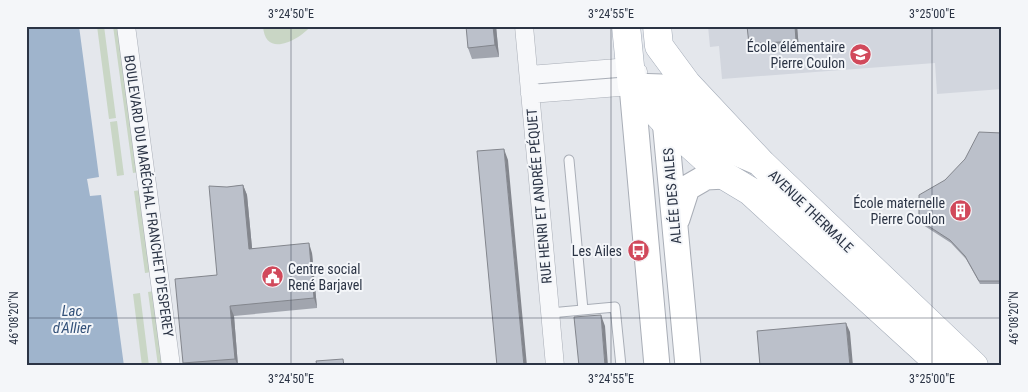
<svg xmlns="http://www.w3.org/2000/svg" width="1028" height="392" font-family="'Roboto Condensed',sans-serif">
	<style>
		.built { fill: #d2d6de }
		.green { fill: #c9d6c5 }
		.water { fill: #9fb4cc }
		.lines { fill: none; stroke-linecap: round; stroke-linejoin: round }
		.lane-casing { stroke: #a9aeb7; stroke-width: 11 }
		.street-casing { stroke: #a9aeb7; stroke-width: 19 }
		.secondary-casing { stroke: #a9aeb7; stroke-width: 27 }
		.primary-casing { stroke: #a3abb8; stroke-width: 29 }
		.lane { stroke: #f7f8fa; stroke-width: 9 }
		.street { stroke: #f7f8fa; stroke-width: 18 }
		.secondary { stroke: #fff; stroke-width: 25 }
		.primary { stroke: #fff; stroke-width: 28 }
		.wall { fill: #a1a5ae }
		.shaded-wall { fill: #83868d }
		.building { fill: #bbc0ca; stroke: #83868d }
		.ticks { fill: none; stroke: #2b3445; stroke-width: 1; stroke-opacity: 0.45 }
		.labels { text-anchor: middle; stroke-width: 4; stroke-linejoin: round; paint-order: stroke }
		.poi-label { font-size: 14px; fill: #2b3445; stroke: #f4f6f9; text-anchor: end }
		.street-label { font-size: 14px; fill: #2b3445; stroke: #f4f6f9 }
		.water-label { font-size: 15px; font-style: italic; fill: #34527a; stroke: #f4f6f9 }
		.neatline { fill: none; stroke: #2b3445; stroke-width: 2 }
		.ticks-label { font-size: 12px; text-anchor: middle; fill: #2b3445 }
	</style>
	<rect width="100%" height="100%" fill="#e4e7ec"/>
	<path class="built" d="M708,26H1002V89L937,94L935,63L722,79L719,46L710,47Z"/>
	<path class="green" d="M97,26H104L116,118L109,119Z
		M113,26H120L139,172L133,173Z
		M263,26H311C299,40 265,59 263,26Z
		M117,121L124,175L117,176L110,122Z
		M141,190L152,272L145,273L134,191Z
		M154,291L164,366H158L148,292Z
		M140,293L149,366H142L133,294Z"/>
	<path class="water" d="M26,26H79L99,177L87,179L90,196L101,195L124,366H26Z"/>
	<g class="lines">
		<defs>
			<path id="lane" d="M569,160L583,310
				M550,313L615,307L621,366"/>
			<path id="street" d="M126,26L171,366
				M524,26L555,366
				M529,75L630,67L638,72
				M530,94L632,86"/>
			<path id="secondary" d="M664,109L688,366
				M677,219L687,188L706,177L725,176
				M657,366L632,86L662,87L727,149L762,164"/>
			<path id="primary" d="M626,26L632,86L666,123L725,176L750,191L942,366
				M657,26L659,46L687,84L762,164L974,366"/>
		</defs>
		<use href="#lane" class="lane-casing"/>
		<use href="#street" class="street-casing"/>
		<use href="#secondary" class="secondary-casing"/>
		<use href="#primary" class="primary-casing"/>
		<use href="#lane" class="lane"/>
		<use href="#street" class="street"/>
		<use href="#secondary" class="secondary"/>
		<use href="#primary" class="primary"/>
	</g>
	<path class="wall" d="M496,26L499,57L472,59L468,48Z
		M747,26H797L799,49L752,52L749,44Z
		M1002,133V284H980L966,259L951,243L920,223L919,220L945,180Z
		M243,185L247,195L252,248L312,253L317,308L234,316L238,366H184L183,363L217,275L227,187Z"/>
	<path class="shaded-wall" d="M493,26H496L499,57L495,45Z
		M795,26H797L799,49L796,41Z
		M504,149L508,160L527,366H524Z
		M243,185L247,195L253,258L249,249Z
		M309,243L312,253L317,308L314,298Z
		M230,306L234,316L238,366L235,359Z
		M601,315L605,326L608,366H605Z
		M846,323L850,332L853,366H850Z"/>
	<path class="building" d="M466,26H493L495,45L468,48Z
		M747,26H795L796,41L749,44Z
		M979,132L1002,133V281H979L965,256L950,240L919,220V195L945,180L965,159Z
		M504,149L524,366H497L477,151Z
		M243,185L249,249L309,243L314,298L230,306L235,359L183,363L175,279L217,275L209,186L227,187Z
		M601,315L605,366H579L574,317Z
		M846,323L850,366H760L757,331Z
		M343,359L344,366H317L316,361Z"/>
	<path class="ticks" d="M291,26V366M611,26V366M932,26V366M26,318H1002"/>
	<defs>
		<symbol id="school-disc" viewBox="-11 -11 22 22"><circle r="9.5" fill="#d1495b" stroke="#f4f6f9"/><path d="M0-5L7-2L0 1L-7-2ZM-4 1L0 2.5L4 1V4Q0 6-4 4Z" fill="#fff"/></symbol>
		<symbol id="building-disc" viewBox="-11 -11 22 22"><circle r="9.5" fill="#d1495b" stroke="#f4f6f9"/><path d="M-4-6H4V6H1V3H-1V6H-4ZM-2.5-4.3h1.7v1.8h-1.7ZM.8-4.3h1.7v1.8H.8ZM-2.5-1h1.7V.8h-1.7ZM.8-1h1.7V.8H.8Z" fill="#fff"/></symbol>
		<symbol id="bus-disc" viewBox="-11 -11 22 22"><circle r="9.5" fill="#d1495b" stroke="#f4f6f9"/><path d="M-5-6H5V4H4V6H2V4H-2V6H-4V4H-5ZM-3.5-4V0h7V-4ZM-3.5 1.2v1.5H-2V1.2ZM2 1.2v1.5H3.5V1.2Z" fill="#fff"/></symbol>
		<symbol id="civic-disc" viewBox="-11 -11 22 22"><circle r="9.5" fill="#d1495b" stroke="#f4f6f9"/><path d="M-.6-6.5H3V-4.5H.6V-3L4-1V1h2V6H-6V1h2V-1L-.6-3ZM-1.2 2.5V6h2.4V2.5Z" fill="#fff"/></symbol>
	</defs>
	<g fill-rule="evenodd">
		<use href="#school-disc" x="848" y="42" width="25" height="25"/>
		<use href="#building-disc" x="948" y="198" width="25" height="25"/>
		<use href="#bus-disc" x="626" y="238" width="25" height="25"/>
		<use href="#civic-disc" x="260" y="264" width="25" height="25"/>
	</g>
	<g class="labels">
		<g class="poi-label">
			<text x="845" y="52">École élémentaire<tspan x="845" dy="16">Pierre Coulon</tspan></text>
			<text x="945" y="208">École maternelle<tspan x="945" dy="16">Pierre Coulon</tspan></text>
			<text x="622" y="256">Les Ailes</text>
			<text x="288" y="274" text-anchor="start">Centre social<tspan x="288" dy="16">René Barjavel</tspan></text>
		</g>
		<g class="street-label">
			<text transform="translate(149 196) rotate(82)" y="5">BOULEVARD DU MARÉCHAL FRANCHET D'ESPEREY</text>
			<text transform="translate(539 196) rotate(-95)" y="5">RUE HENRI ET ANDRÉE PÉQUET</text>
			<text transform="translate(672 196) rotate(-95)" y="5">ALLÉE DES AILES</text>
			<text transform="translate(811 211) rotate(44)" y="5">AVENUE THERMALE</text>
		</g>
		<g class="water-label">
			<text x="72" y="316">Lac<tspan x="72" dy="17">d'Allier</tspan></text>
		</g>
	</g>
	<rect width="1028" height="392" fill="none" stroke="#f4f6f9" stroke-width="55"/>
	<rect x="28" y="28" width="972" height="336" class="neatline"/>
	<g class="ticks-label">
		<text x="291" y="18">3°24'50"E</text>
		<text x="611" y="18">3°24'55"E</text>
		<text x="932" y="18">3°25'00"E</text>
		<text transform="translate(14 318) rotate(-90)" y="4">46°08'20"N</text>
		<text transform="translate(1014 318) rotate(-90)" y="4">46°08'20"N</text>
		<text x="291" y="383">3°24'50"E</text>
		<text x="611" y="383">3°24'55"E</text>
		<text x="932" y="383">3°25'00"E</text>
	</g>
</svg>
